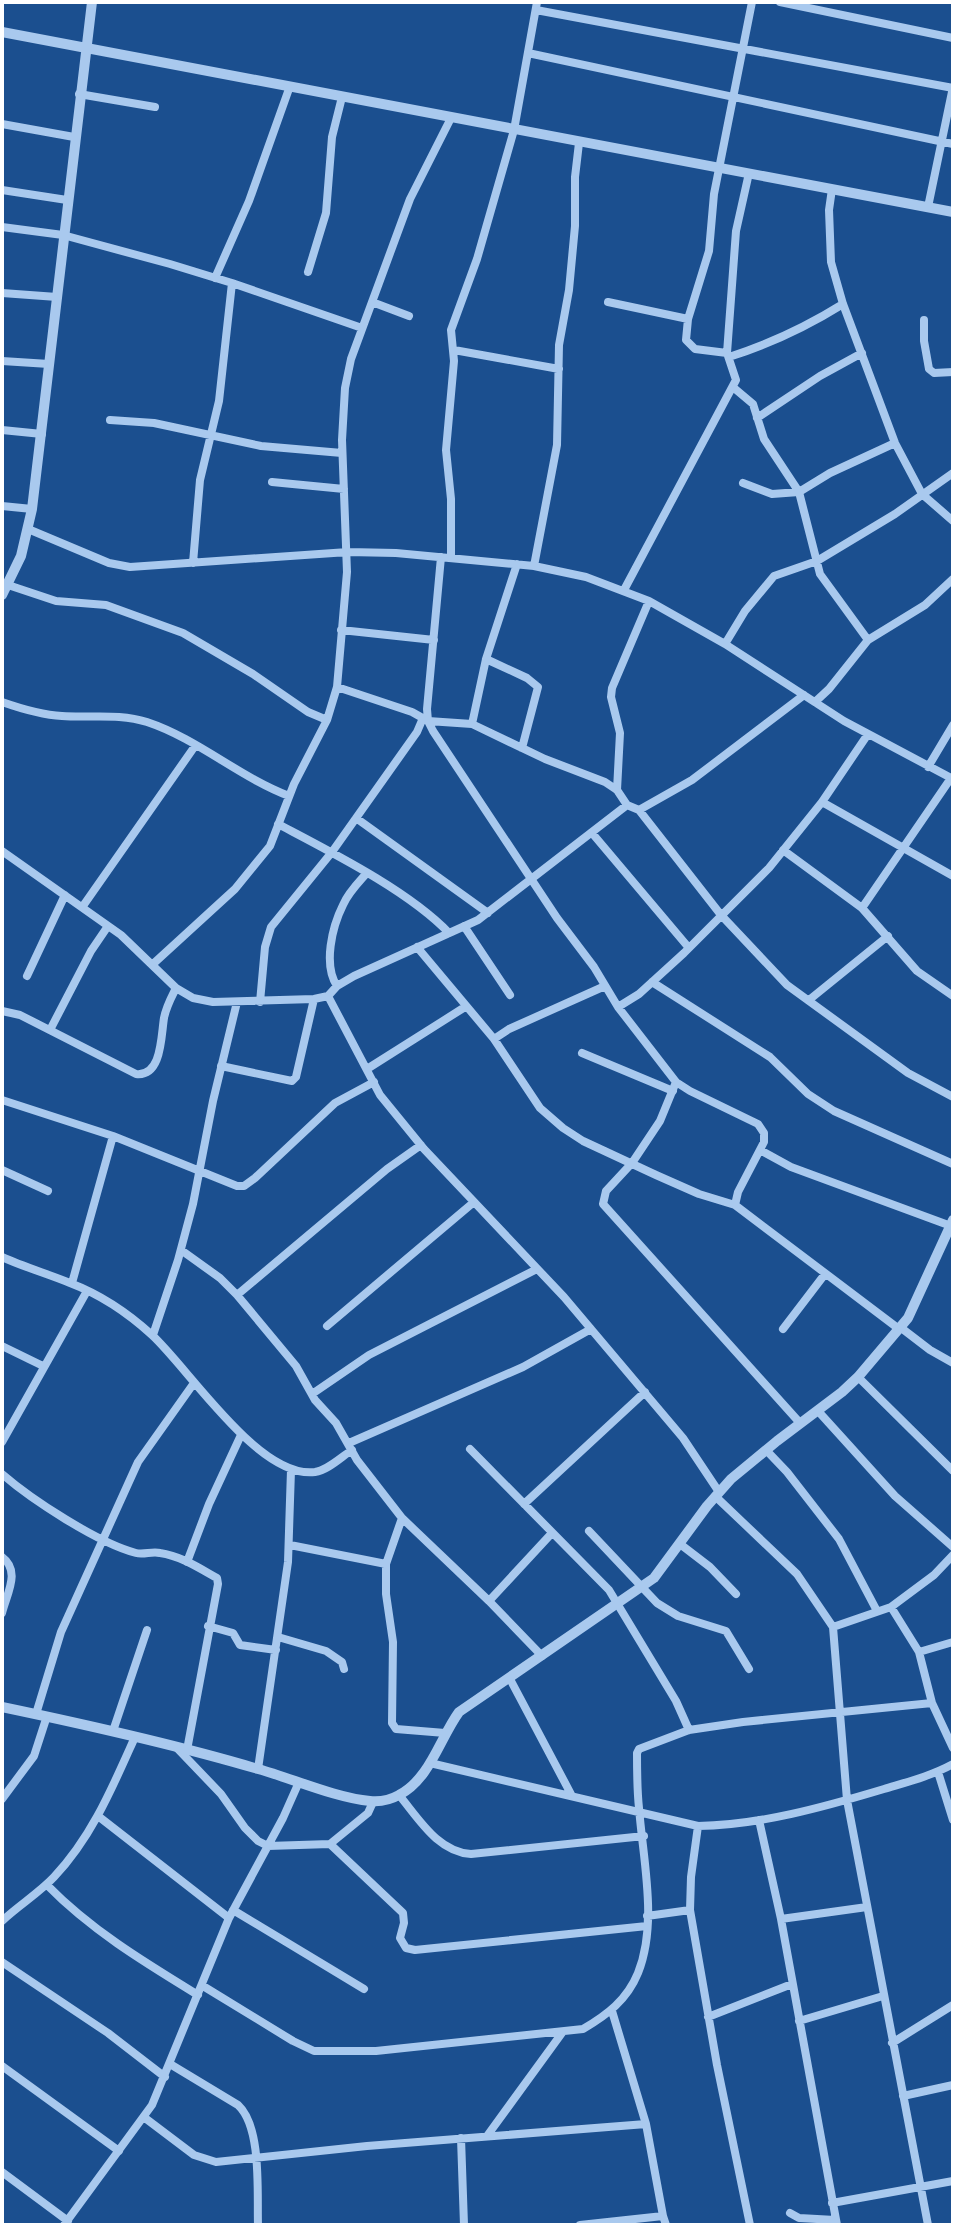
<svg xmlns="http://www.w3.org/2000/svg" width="955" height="2227" font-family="Quicksand,sans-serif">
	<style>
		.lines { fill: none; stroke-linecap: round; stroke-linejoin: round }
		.minor { stroke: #a9c9ee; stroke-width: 8 }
		.tertiary { stroke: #a9c9ee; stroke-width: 10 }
	</style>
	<rect width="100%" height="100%" fill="#1b4f8f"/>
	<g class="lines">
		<path class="minor" d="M780,2L953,38
			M536,10L953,88
			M528,53L953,144
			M79,94L155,107
			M2,124L74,137
			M832,189L829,210L831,262L843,304L895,443L922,494L953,521
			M2,190L67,200
			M928,207L953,87
			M2,227L63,235L170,264L232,283L362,328
			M308,272L326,213L332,137L342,97
			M215,278L249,201L290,86
			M2,293L57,297
			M372,302L409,316
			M608,302L688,319
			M924,320V341L929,369L934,373L953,372
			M454,350L559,369
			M727,353L695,349L686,340L688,319L709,251L714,194L752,2
			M729,357C770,344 806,327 843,304
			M2,361L49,364
			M734,388L753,404L764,439L799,492L820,574L868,640
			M757,418L820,376L862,353
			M110,420L154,423L261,446L342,453
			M2,430L42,434
			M272,482L344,489
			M743,483L772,494L799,492L830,473L895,443
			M2,506L32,509
			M28,529L109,563L130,567L348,552L396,553L534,566L586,577L649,601L725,644L844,721L953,779
			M441,557L427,709L428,721L433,731L557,918L594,967L618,1007L676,1082L690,1091L758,1124L764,1133V1142L738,1192L735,1205L899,1329
			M451,558V499L446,450L454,361L451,330L477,259L514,130L537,2
			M193,563L200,480L219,401L232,283
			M534,566L557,445L559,345L569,290L575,226V177L579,143
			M8,585L56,601L106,605L183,633L253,674L308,712L327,720
			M624,590L736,380L727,353L736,231L749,173
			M341,630L434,640
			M725,644L745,611L774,576L817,561L895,514L953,473
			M486,659L527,678L538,687L522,748
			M337,687L412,712L428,721L472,724L545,759L605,782L617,790L627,805
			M2,702C22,709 41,715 62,716C90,718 120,713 147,722C198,739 239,777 289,796
			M815,702L829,689L868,640L925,605L953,579
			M472,724L486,659L517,564
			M928,767L953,725
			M617,790L620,733L611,697L612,688L649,601
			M822,802L953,876
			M639,810L721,915L787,985L908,1073L953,1097
			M356,818L488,913
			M278,824C331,852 409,891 449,933
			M592,833L689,948
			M783,850L862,908L917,971L953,996
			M2,851L121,935L176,988L193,998L213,1002L314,999L328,996L337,986L354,976L478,920L627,805L639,810L692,780L804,695
			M83,906L195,746
			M862,908L951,778
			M464,926L510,995
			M417,947L494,1039L540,1108L563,1128L583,1141L656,1175L699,1194L735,1205
			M153,964L235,889L270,846L294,784L327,720L337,687L347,572L342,440L345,388L351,359L410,199L451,118
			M27,976L65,895
			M652,982L770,1057L808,1094L834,1111L953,1164
			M337,986C323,965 332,927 343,905C348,893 358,883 366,874
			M328,996L380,1095L424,1149L564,1297L683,1438L719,1492
			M809,1000L888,936
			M260,1002L265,947L271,927L332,852L417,732L423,718
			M618,1007L639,994L684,953L769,868L822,802L868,734
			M2,1011L20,1015L136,1074C162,1077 161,1036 164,1018C166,1007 171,998 176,988
			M50,1030L91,951L108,926
			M494,1039L509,1029L605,986
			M582,1053L673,1091
			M221,1066L292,1081L296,1077L314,999
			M367,1069L465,1007
			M676,1082L660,1121L632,1163L606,1191L603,1204L800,1423
			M2,1100L113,1136L237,1186H244L255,1178L335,1103L374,1082
			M760,1150L791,1167L951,1226
			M2,1170L48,1191
			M181,1250L220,1278L237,1295L296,1366L315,1400L336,1423L357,1460L402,1518L489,1601L542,1656
			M2,1257C24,1267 48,1274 70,1283C99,1294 129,1314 152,1335C190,1370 259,1479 315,1472C328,1470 341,1457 352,1450
			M72,1283L113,1136
			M237,1295L387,1169L421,1145
			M327,1326L474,1202
			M900,1327L930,1350L953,1363
			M783,1329L825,1274
			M153,1335L178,1260L193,1204L213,1101L237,1002
			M2,1346L43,1366
			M858,1377L953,1471
			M312,1394L369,1355L537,1269
			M818,1411L895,1496L953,1547
			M2,1442L87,1291
			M349,1443L523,1367L591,1329
			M470,1449L609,1590L676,1701L689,1730
			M766,1450L787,1472L839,1539L877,1611
			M2,1474C32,1500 98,1543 136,1553C144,1555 152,1551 160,1553C181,1556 199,1568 217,1578L218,1584L187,1750
			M715,1496L797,1574L833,1627L847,1800L928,2225
			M524,1504L645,1392
			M402,1518L386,1564V1594L393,1642L392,1723L396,1729L445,1733
			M589,1531L657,1603L678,1616L726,1631L749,1669
			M680,1544L710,1567L736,1594
			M290,1545L386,1564
			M2,1557C21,1571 7,1593 2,1613
			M187,1562L209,1504L241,1435
			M489,1601L552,1533
			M891,1607L919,1652L932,1703L953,1748
			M208,1626L233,1633L240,1645L276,1650
			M833,1627L891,1607L934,1575L953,1555
			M278,1637L326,1651L342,1662L344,1669
			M919,1652L953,1642
			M510,1679L572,1796
			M36,1714L61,1632L138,1462L194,1383
			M113,1731L147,1630
			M176,1747L221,1794L245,1828L258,1841L268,1846L330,1844L368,1813L373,1802
			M430,1763L698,1826C760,1825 824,1807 884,1789C907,1782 931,1776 953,1764
			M258,1769L288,1562L291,1470
			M938,1772L953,1820
			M399,1795C419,1819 438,1852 471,1854L644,1836
			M2,1799L34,1756L47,1716
			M98,1816L229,1918
			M759,1820L781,1919L837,2225
			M698,1826L691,1877L690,1910L717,2065L750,2225
			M330,1844L403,1913L404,1923L400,1938L406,1948L415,1950L647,1926
			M47,1885C91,1930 144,1962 198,1995
			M233,1910L364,1989
			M647,1916L690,1910
			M781,1919L867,1907
			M2,1921C19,1905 39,1893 54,1877C92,1837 113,1786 135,1737
			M2,1962L108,2033L165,2077
			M203,1986L293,2041L314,2051H376L583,2029C607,2015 627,2000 638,1973C658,1923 643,1860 639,1808C637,1790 637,1771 637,1753L639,1749L689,1730L743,1722L932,1703
			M612,2011L646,2124L663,2216
			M708,2017L792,1984
			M799,2021L883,1996
			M892,2043L953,2005
			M170,2064L238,2105C262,2127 257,2192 258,2225
			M2,2066L119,2151
			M903,2096L953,2085
			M145,2118L194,2155L216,2162L367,2146L646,2124
			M487,2136L562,2033
			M461,2138L464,2225
			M2,2172L68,2221
			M832,2203L953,2181
			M790,2213L799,2218L835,2220
			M64,2225L152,2105L229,1918L283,1818L299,1782
			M580,2225L663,2216L666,2225"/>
		<path class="tertiary" d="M2,32L953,212
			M2,595L21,556L32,509L92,2
			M2,1707C88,1725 174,1744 258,1769C291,1778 336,1798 370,1801C380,1802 390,1800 399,1795C430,1779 440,1738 459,1712L654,1578L707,1506L731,1479L777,1441L842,1392L858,1377L908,1318L953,1220"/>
	</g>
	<rect width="955" height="2227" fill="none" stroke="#ffffff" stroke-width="8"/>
</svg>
